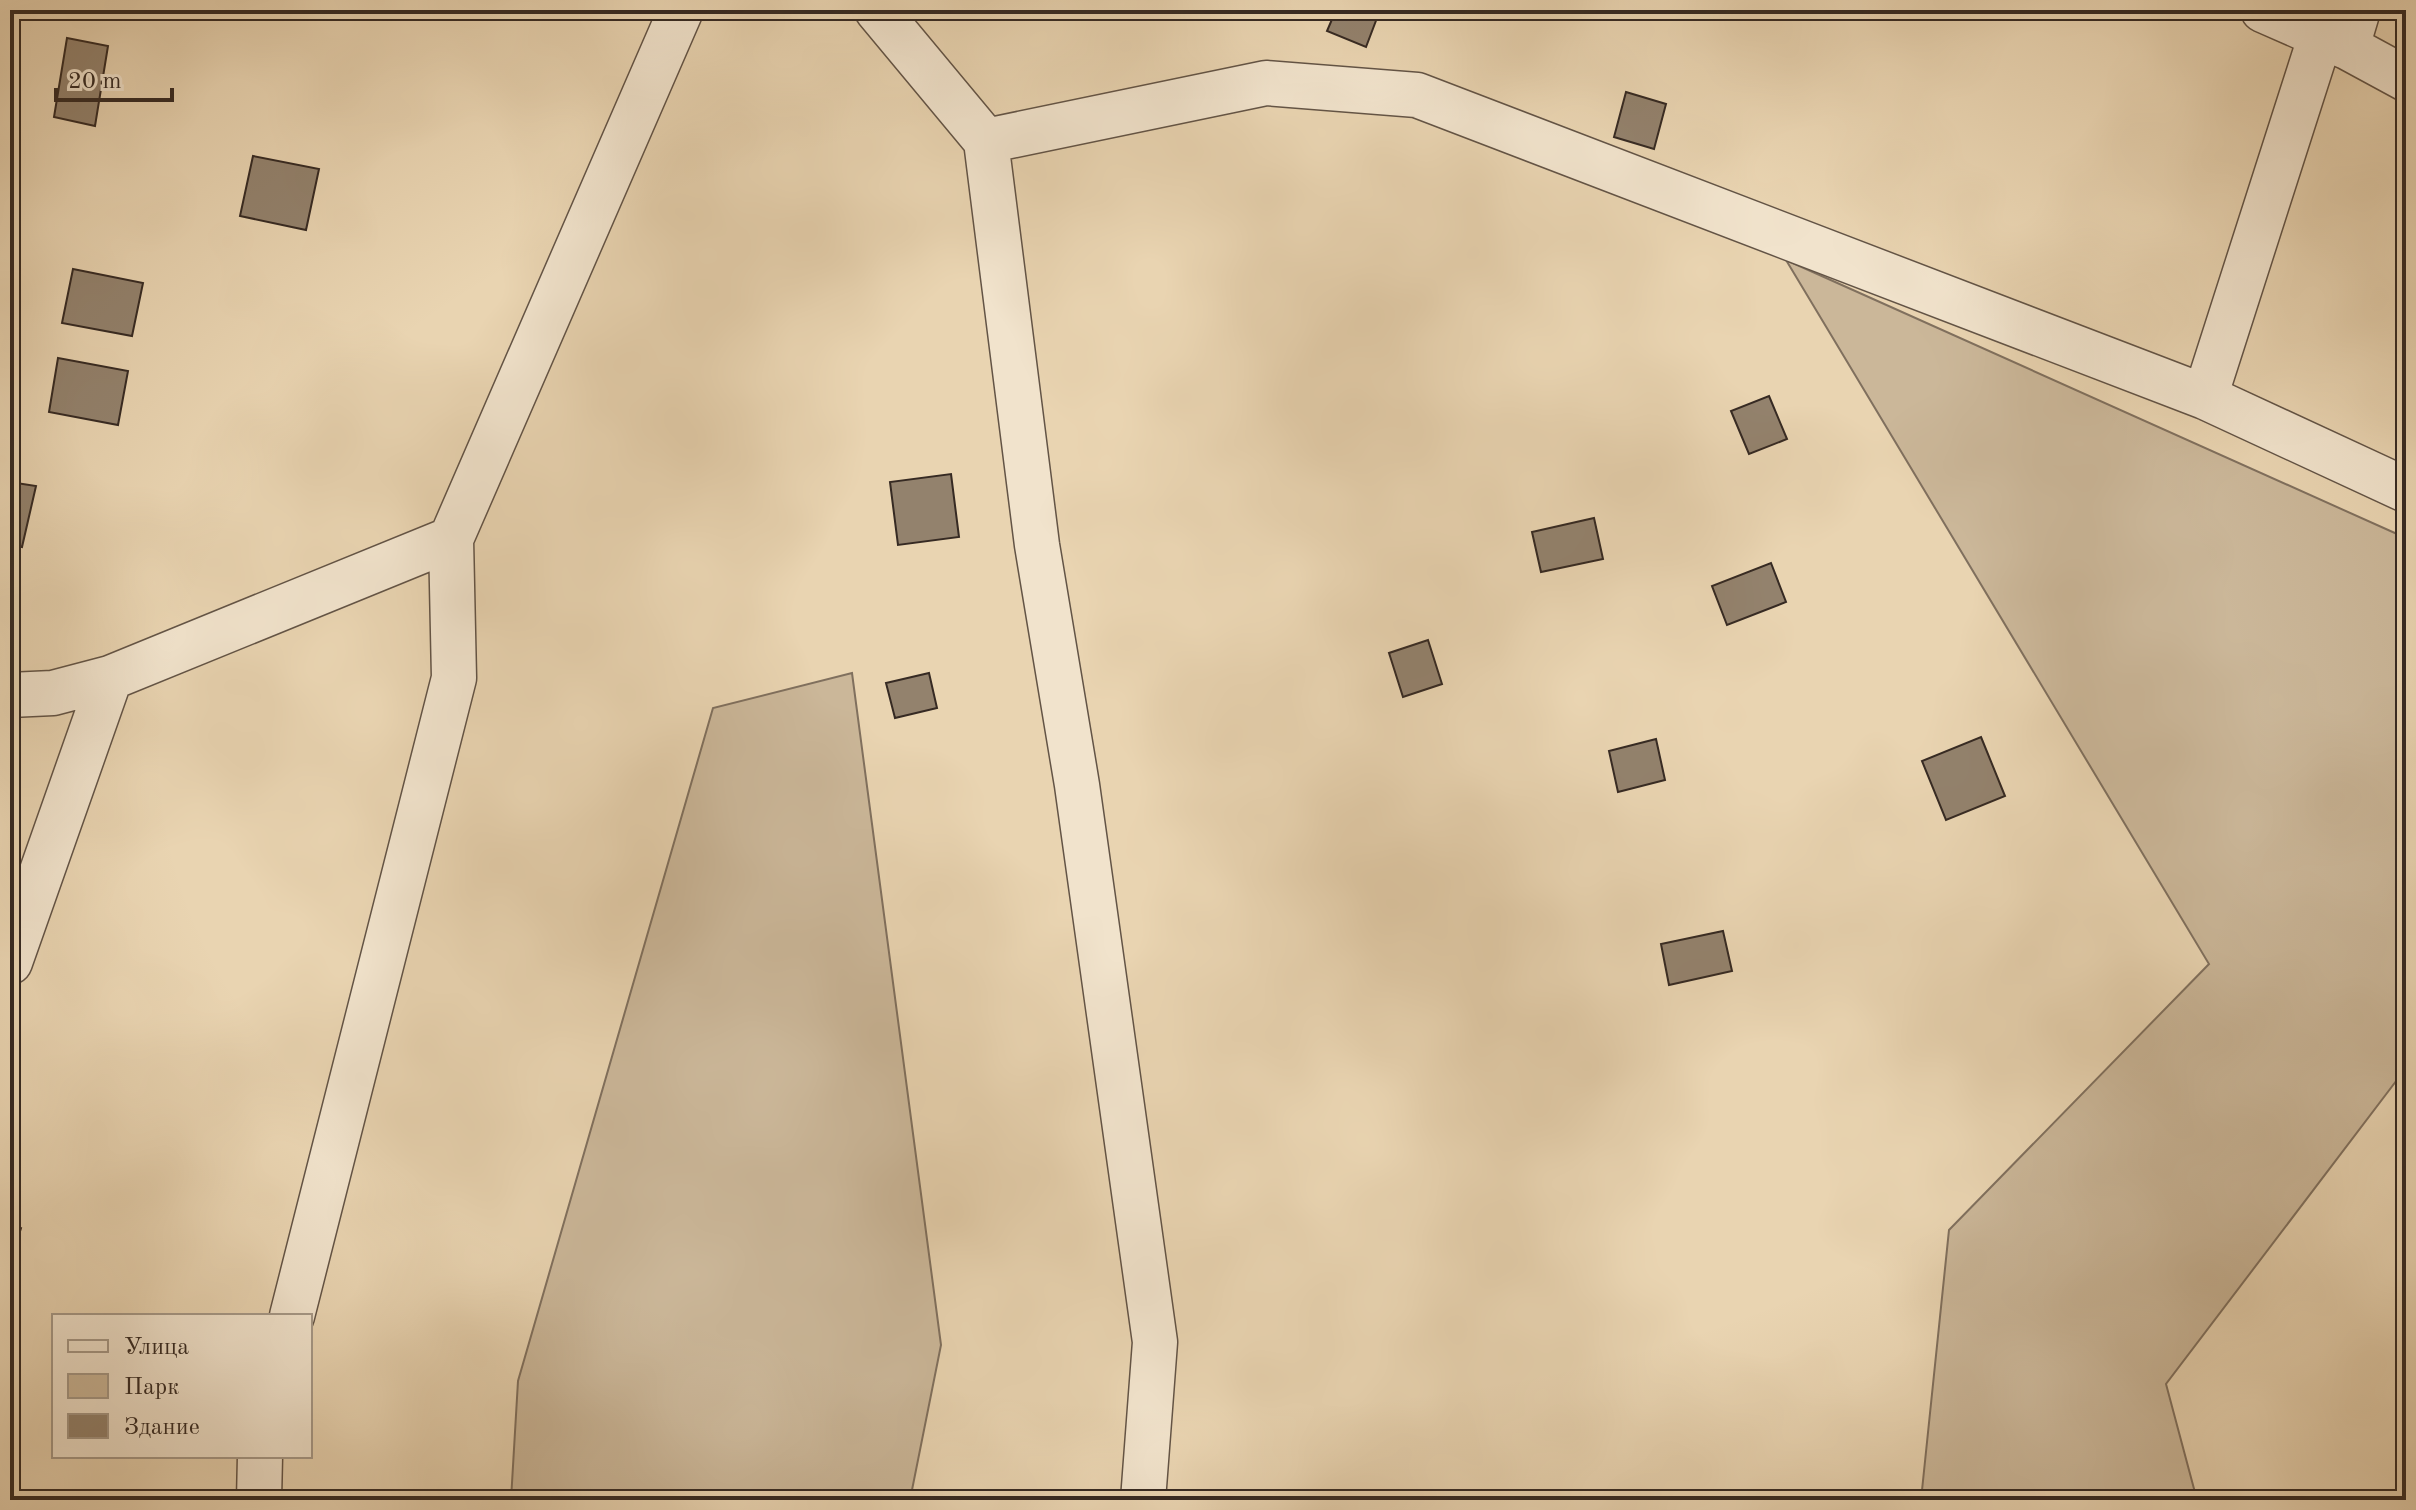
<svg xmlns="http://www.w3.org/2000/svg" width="2416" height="1510" font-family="'Old Standard TT',serif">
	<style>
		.green { fill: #cbb799; stroke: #80705e; stroke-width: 2 }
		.building { fill: #93826d; stroke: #362a23; stroke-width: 2 }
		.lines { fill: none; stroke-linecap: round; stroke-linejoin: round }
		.minor-casing { stroke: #635446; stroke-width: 47 }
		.minor { stroke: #f1e3cc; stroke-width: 44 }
	</style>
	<rect width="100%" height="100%" fill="#e9d4b1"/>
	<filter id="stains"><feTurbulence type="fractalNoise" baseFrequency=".0025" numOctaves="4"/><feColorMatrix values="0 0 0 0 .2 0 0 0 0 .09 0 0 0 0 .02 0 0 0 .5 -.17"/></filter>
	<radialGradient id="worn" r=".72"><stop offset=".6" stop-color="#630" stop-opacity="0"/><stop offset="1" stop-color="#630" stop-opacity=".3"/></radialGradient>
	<path class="green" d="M1786,260L2406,538V1068L2166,1384L2197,1500H1921L1949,1230L2209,964Z
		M852,673L941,1345L910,1500H511L518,1381L713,708Z"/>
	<path class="building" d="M1336,10H1380L1366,47L1327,31Z
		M67,38L108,46L95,126L54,117Z
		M1626,92L1666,104L1654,149L1614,137Z
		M253,156L319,169L306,230L240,216Z
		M73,269L143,283L132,336L62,323Z
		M58,358L128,371L118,425L49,412Z
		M1769,396L1787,439L1749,454L1731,411Z
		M951,474L959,537L898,545L890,482Z
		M10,482L36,486L22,547L10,545Z
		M1594,518L1603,559L1541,572L1532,532Z
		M1771,563L1786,602L1727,625L1712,586Z
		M1428,640L1442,684L1403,697L1389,653Z
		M929,673L937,708L895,718L886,683Z
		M1981,737L2005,796L1946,820L1922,761Z
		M1656,739L1665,780L1618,792L1609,751Z
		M1723,931L1732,971L1669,985L1661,944Z
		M10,1224L21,1228L10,1264Z"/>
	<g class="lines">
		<defs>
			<path id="minor" d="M877,10L986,141L1266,83L1417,95L2205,397L2406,490
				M2263,10L2347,47L2406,79
				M2347,47L2358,10
				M986,141L1037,545L1077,785L1155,1342L1143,1500
				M2205,397L2321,35
				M10,695L53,693L110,678
				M10,962L110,678L451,539L681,10
				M292,1316L454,678L451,539
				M259,1500L260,1456"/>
		</defs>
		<use href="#minor" class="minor-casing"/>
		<use href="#minor" class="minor"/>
	</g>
	<rect width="2416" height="1510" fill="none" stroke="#e9d4b1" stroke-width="40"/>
	<rect x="12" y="12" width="2392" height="1486" fill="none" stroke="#362a23" stroke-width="4"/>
	<rect x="20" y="20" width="2376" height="1470" fill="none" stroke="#362a23" stroke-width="2"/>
	<rect x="52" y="1314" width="260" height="144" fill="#f1e3cc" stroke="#a69988" stroke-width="2"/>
	<rect x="68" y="1340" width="40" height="12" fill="#f1e3cc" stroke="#a69988" stroke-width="2"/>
	<text x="124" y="1354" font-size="24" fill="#362a23">Улица</text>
	<rect x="68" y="1374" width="40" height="24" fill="#cbb799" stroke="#a69988" stroke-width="2"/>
	<text x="124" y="1394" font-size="24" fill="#362a23">Парк</text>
	<rect x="68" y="1414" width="40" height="24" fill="#93826d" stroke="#a69988" stroke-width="2"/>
	<text x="124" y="1434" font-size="24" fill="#362a23">Здание</text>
	<path d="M56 88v12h116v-12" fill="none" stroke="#362a23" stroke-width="4"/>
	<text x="68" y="88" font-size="24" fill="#362a23" stroke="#f1e3cc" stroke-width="6" paint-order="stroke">20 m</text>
	<rect width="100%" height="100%" filter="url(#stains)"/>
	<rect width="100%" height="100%" fill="url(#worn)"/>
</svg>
